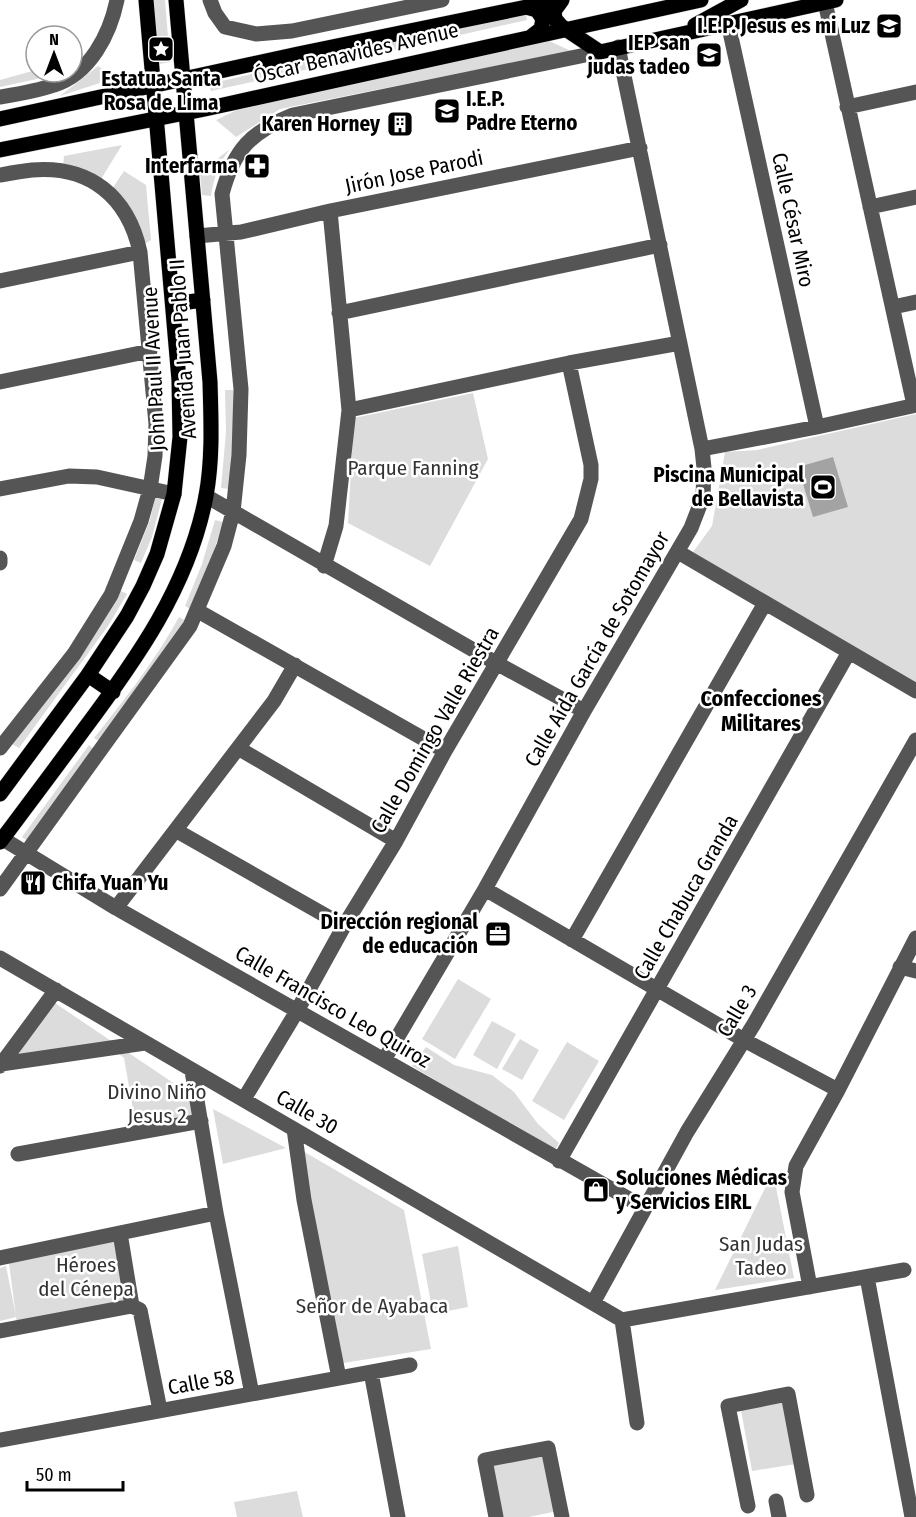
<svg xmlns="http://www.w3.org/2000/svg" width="916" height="1517" font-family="'Fira Sans Condensed',sans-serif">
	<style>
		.green { fill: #dcdcdc }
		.water { fill: #a3a3a3 }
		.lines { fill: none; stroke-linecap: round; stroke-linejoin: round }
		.major-casing { stroke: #dbdbdb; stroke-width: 16 }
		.minor { stroke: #555; stroke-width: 15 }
		.major { stroke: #000; stroke-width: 15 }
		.labels { text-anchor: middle; stroke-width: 5; stroke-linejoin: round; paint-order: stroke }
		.poi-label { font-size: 21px; font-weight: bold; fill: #000; stroke: #fff; text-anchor: end }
		.street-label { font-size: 21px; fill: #000; stroke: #fff }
		.park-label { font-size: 21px; fill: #333; stroke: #fff }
		.neighbourhood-label { font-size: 22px; font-weight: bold; fill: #000; stroke: #fff }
	</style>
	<rect width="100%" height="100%" fill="#fff"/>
	<path class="green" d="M149,0H165L170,62L154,65Z
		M525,10L527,20L211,91L209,84Z
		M547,40L571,51L280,109L236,137L216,120L239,109Z
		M98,66L115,78L60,96Z
		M36,70V72H56L37,79L0,87V80Z
		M122,145L98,184L63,167L64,156Z
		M230,149C218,164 214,178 211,196L202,195L200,172Z
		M124,171L146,185L151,240L140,247L112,189Z
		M225,390H233L234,431L229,489L221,488L226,432Z
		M473,393L488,459L430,566L348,523L354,418Z
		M916,414V684L693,552L712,526L725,452L757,450Z
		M155,498L162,499L152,537L141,563L134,560L150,520Z
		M215,520L223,522L209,566L192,610L185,606L202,564Z
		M119,590L127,594L108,626L19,748L12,744Z
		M179,617L186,621L102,743L94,738C125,699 155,661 179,617Z
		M89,745L96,751L29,842L22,837Z
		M458,979L491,999L455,1059L422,1039Z
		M49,999L197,1099L194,1123L137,1132L124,1058L112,1048L14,1062Z
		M492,1021L516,1034L497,1069L473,1055Z
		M520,1039L539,1050L522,1080L502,1069Z
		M567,1042L599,1061L564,1120L532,1101Z
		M426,1047L454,1065L492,1075L514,1092L538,1124L559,1143L554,1152L412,1066Z
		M213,1109L286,1148L223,1164Z
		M296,1147L404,1210L431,1349L331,1365Z
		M773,1172L794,1278L715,1290Z
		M120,1233L132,1306L18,1327L16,1317L0,1321V1268L6,1266L16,1316L8,1256Z
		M458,1246L468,1307L433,1314L422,1254Z
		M785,1402L796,1464L752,1471L741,1410Z
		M550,1450L562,1510L529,1517H497L486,1463Z
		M297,1491L303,1517H237L234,1502Z"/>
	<path class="water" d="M833,457L848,507L813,517L798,467Z"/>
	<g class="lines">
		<defs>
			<path id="major" d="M562,0L554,11L555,19L561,26L600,52L836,0
				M526,7L537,10L543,19L541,29L532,36
				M695,25L741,0
				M0,119L298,54L561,0
				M0,150L205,109L701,0
				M173,304L203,300
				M88,675L113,692
				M0,794L88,675L127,616L143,586L157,554L174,494L180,437L179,380L146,0
				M0,842C27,806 55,769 82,732C136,660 189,586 206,496C213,458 211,419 210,382L176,0"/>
		</defs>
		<use href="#major" class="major-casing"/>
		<path class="minor" d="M210,0L215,13L225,27L256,34L292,31L442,0
			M825,2L914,405
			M728,23L817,427
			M0,97C18,94 37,91 54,85C90,74 110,34 117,0
			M847,107L916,92
			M0,175C11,173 22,171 32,170C90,165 128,197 140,252L156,424L155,456L150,489L141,521L111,595L74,654L0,748
			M870,207L916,197
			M197,236L241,232L330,211L640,148
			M0,281L140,252
			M893,307L916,302
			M339,313L660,245
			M0,382L150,351
			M349,410L569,363L680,343
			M702,449L817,427L916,405
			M0,489L69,476L97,477L174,494
			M206,496L496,663L584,711
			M678,552L916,691
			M0,558V563
			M324,566L336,526L349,410L330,211
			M198,611L445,751
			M238,748L396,841
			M177,831L344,926
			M3,839L116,908L645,1208
			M0,889L190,626L224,546L233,512L239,455L241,389L222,194C234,149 251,132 293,115L600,52
			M485,889L744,1040L838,1090
			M116,908L274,701L295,665
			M572,940L765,603
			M0,958L622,1320L904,1270
			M900,967L916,971
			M384,1060L485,889L584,711L691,528L703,497L704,468L702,449L618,47
			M1,1064L145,1043
			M0,1066L56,990
			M192,1071L216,1213L252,1394
			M244,1099L297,1011L344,926L396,841L445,751L581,519L591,479V465L569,363
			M294,1129L304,1200L339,1378
			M18,1154L201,1121
			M559,1161L849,652
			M120,1233L132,1306
			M0,1258L216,1213
			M867,1277L912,1517
			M810,1287L792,1192L796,1166L838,1090L916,938
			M593,1303L687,1132L754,1024L916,740
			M132,1306L140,1310L160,1410
			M622,1320L637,1423
			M0,1331L132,1306
			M371,1372L398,1517
			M0,1440L410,1365
			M776,1501L779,1517
			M748,1506L728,1406L788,1394L807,1495
			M496,1517L485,1460L548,1448L562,1517"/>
		<use href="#major" class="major"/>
	</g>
	<defs>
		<symbol id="school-square" viewBox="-11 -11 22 22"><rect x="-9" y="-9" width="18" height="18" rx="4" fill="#000" stroke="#fff"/><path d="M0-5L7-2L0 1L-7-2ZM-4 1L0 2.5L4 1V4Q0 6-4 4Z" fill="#fff"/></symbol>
		<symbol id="sight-square" viewBox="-11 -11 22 22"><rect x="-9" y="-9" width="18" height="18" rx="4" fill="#000" stroke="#fff"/><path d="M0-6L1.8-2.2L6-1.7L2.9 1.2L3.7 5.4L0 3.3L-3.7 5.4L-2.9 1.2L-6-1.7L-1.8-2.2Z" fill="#fff"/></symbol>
		<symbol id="building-square" viewBox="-11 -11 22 22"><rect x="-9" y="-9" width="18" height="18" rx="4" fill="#000" stroke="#fff"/><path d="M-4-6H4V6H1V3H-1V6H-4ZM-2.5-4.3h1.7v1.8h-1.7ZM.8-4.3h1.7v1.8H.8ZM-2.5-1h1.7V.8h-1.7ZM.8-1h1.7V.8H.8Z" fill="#fff"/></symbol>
		<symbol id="pharmacy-square" viewBox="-11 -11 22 22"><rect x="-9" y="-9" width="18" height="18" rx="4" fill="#000" stroke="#fff"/><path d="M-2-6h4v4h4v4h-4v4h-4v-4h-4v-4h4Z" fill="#fff"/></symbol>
		<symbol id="stadium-square" viewBox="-11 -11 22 22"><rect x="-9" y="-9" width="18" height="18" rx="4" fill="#000" stroke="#fff"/><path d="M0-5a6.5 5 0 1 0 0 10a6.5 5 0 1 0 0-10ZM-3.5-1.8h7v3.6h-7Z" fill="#fff"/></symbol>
		<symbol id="restaurant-square" viewBox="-11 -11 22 22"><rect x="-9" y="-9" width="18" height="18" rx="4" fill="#000" stroke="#fff"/><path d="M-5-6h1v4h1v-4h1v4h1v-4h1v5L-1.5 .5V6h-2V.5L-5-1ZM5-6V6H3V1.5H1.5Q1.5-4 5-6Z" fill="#fff"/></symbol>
		<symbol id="office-square" viewBox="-11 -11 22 22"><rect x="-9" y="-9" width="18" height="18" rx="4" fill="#000" stroke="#fff"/><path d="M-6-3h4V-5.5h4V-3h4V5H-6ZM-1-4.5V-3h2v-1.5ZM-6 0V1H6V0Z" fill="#fff"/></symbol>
		<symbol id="shop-square" viewBox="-11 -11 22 22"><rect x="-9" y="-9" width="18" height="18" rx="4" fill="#000" stroke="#fff"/><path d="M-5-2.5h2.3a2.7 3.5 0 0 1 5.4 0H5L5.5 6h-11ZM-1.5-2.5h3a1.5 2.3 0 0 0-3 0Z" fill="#fff"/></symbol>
	</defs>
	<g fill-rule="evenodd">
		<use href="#school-square" x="874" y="11" width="30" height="30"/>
		<use href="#sight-square" x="146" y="34" width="30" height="30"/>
		<use href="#school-square" x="694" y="40" width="30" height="30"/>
		<use href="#school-square" x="432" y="96" width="30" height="30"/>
		<use href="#building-square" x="385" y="109" width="30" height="30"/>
		<use href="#pharmacy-square" x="242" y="151" width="30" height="30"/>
		<use href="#stadium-square" x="808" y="472" width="30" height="30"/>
		<use href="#restaurant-square" x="18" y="868" width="30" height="30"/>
		<use href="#office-square" x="483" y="919" width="30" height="30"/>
		<use href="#shop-square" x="581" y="1175" width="30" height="30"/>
	</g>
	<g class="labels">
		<g class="poi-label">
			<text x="870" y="33">I.E.P. Jesus es mi Luz</text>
			<text x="690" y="50">IEP san<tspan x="690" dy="24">judas tadeo</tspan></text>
			<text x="161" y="86" text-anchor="middle">Estatua Santa<tspan x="161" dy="24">Rosa de Lima</tspan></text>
			<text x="466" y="106" text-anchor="start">I.E.P.<tspan x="466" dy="24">Padre Eterno</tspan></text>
			<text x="380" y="131">Karen Horney</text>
			<text x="238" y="173">Interfarma</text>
			<text x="804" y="482">Piscina Municipal<tspan x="804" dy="24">de Bellavista</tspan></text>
			<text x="52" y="890" text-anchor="start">Chifa Yuan Yu</text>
			<text x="478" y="929">Dirección regional<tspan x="478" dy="24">de educación</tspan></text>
			<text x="616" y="1185" text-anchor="start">Soluciones Médicas<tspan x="616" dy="24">y Servicios EIRL</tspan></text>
		</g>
		<g class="street-label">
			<text transform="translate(356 53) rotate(-13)" y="7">Óscar Benavides Avenue</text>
			<text transform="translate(414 172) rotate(-12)" y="7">Jirón Jose Parodi</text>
			<text transform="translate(793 220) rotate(78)" y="7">Calle César Miro</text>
			<text transform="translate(183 349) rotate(-94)" y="7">Avenida Juan Pablo II</text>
			<text transform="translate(154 369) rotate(-93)" y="7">John Paul II Avenue</text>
			<text transform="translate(597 649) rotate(-60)" y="7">Calle Aída García de Sotomayor</text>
			<text transform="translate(435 730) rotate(-60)" y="7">Calle Domingo Valle Riestra</text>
			<text transform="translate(686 897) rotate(-60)" y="7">Calle Chabuca Granda</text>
			<text transform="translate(333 1007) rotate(30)" y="7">Calle Francisco Leo Quiroz</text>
			<text transform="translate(737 1011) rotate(-59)" y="7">Calle 3</text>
			<text transform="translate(307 1112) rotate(30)" y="7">Calle 30</text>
			<text transform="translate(201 1382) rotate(-10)" y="7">Calle 58</text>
		</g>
		<g class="park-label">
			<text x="413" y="475">Parque Fanning</text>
			<text x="157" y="1099">Divino Niño<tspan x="157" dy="24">Jesus 2</tspan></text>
			<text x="761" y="1251">San Judas<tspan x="761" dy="24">Tadeo</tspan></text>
			<text x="86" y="1272">Héroes<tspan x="86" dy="24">del Cénepa</tspan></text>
			<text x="372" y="1313">Señor de Ayabaca</text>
		</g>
		<g class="neighbourhood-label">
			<text x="761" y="706">Confecciones<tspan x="761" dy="25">Militares</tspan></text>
		</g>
	</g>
	<g transform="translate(54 54)"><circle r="28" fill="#ffffff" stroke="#999999" stroke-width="1.5"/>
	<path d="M0-4.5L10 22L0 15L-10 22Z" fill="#000000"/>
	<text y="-9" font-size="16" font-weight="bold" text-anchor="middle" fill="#000000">N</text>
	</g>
	<path d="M27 1481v9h96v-9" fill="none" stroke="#000000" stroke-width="3"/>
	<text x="36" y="1481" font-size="18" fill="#000000" stroke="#ffffff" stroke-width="4.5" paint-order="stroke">50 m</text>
</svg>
